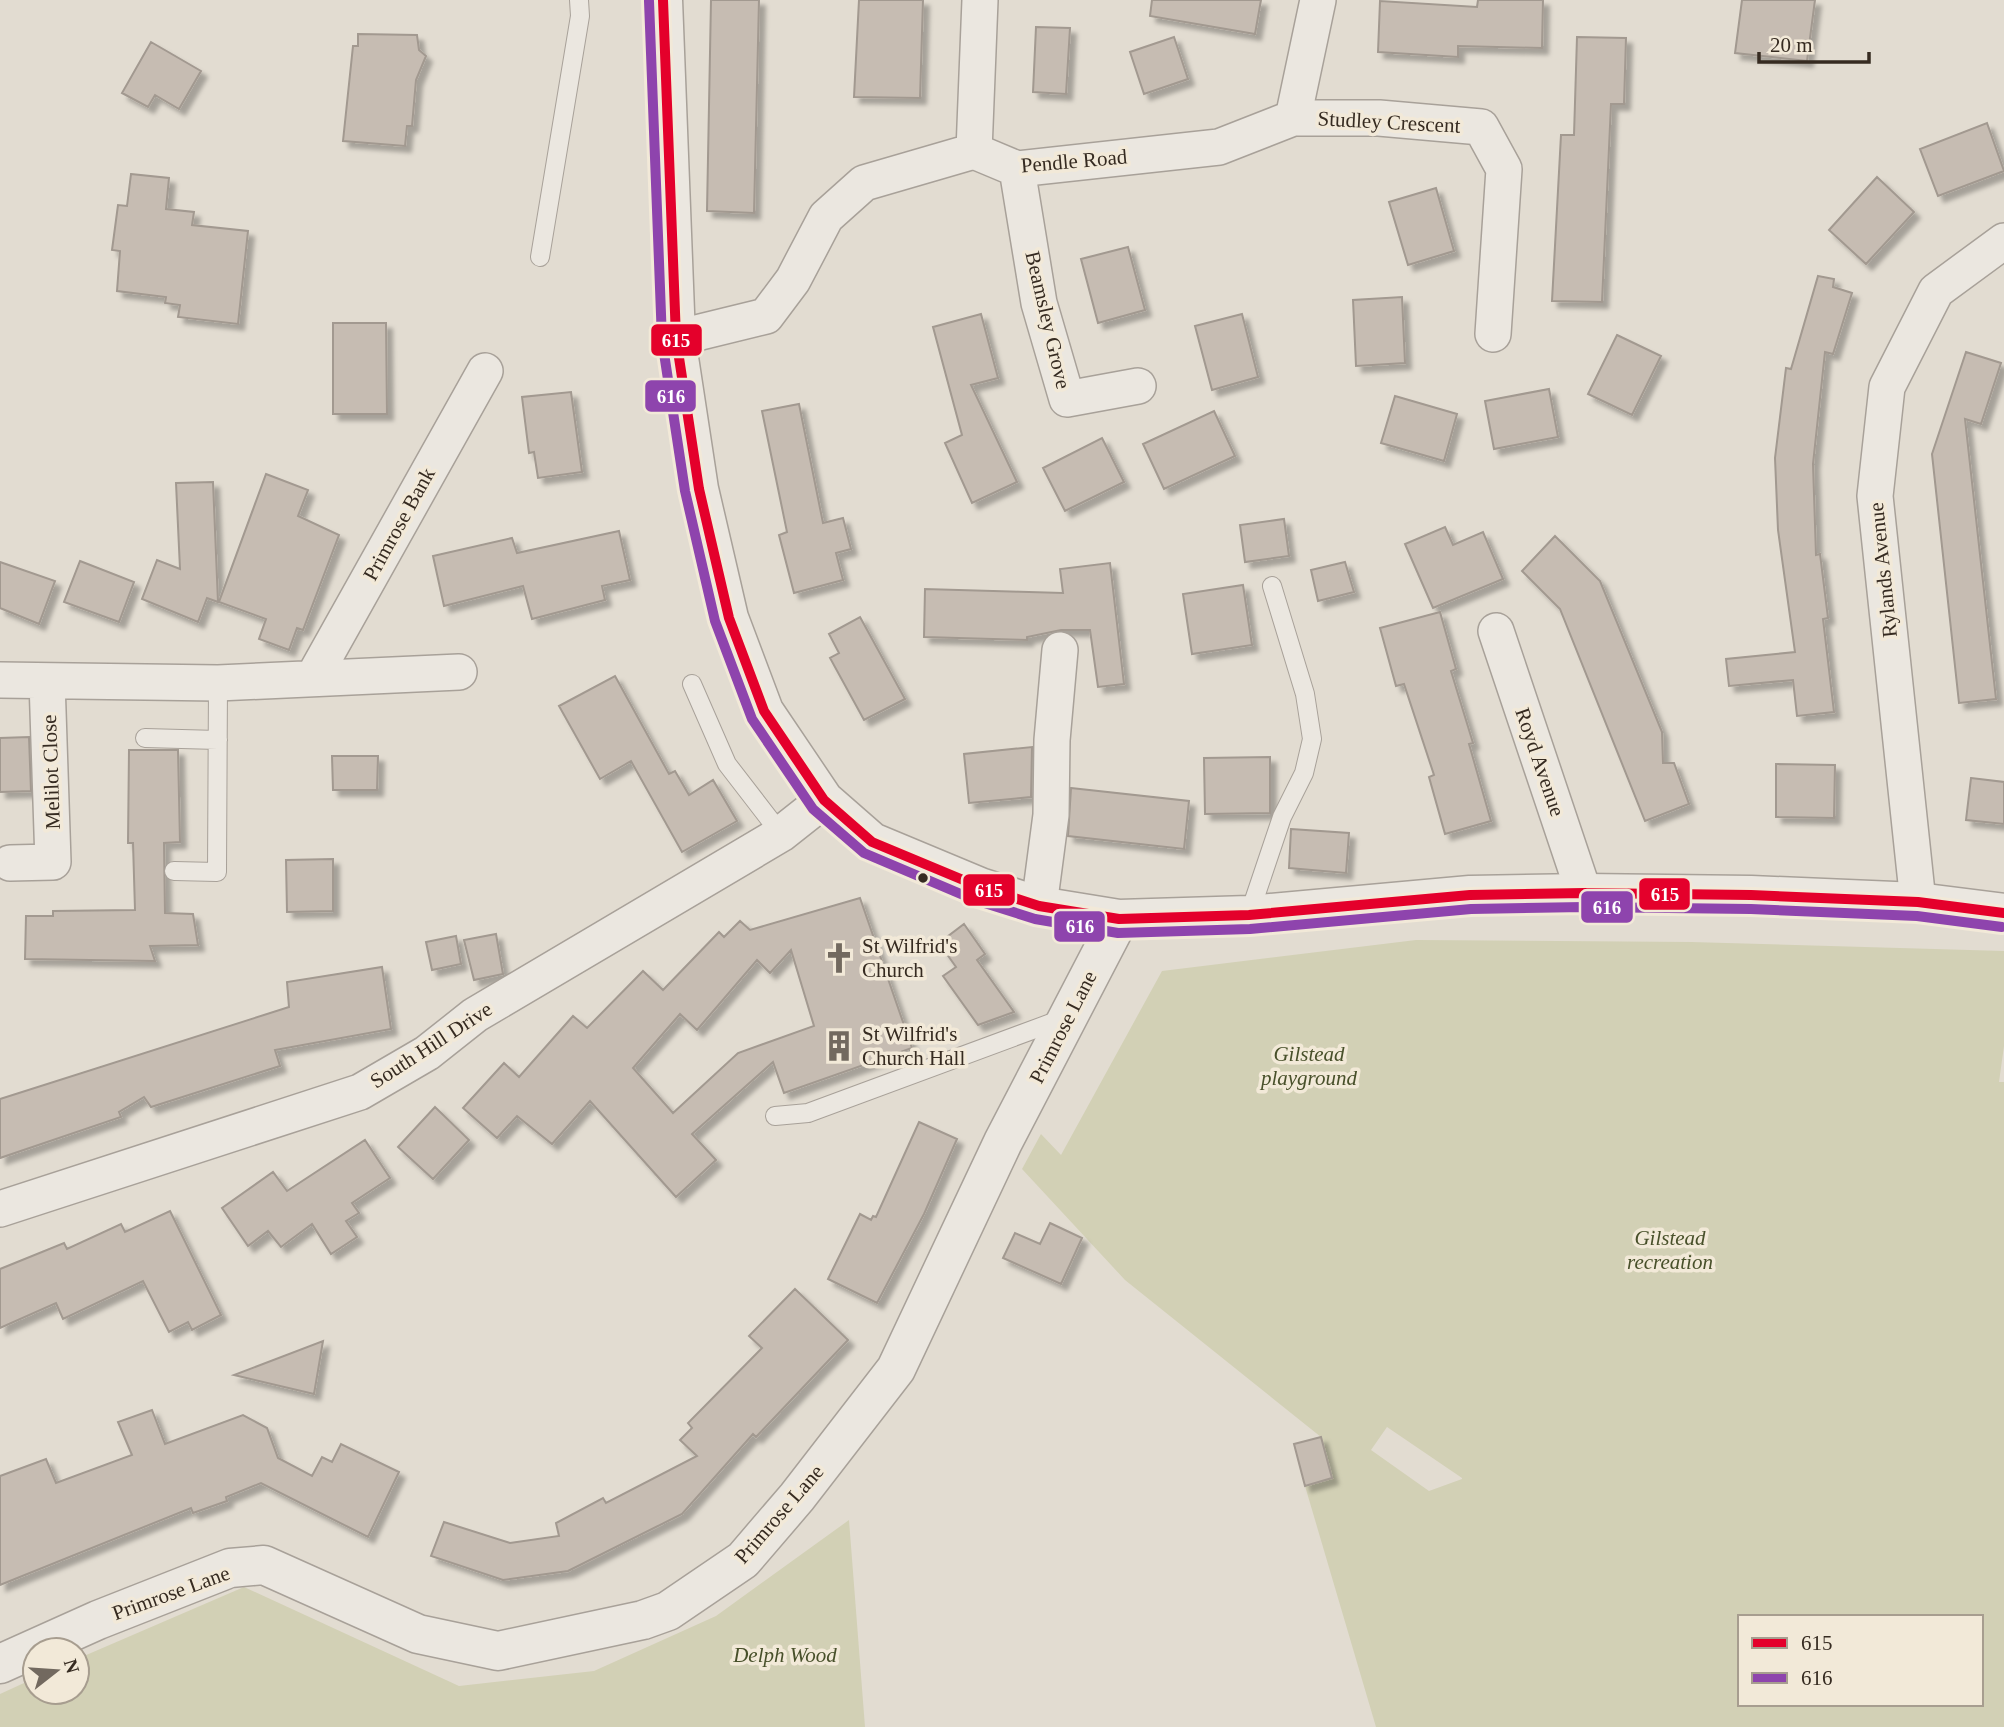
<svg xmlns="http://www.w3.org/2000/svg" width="2004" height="1727" font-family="'Times New Roman',serif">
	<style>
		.green { fill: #d2d0b5; fill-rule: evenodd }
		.building { fill: #c6bcb2; stroke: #a29990; stroke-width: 2; fill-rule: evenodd; filter: url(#shadow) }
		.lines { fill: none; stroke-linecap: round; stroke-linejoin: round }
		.service-casing { stroke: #a8a199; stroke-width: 20 }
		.minor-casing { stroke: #a8a199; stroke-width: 38 }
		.tertiary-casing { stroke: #a8a199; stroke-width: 41 }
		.service { stroke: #ebe7e0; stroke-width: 18 }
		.minor { stroke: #ebe7e0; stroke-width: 35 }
		.tertiary { stroke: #ebe7e0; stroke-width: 38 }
		.bus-1-casing { stroke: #f2e9d8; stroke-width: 16 }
		.bus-2-casing { stroke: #f2e9d8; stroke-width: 16 }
		.bus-1 { stroke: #e4002b; stroke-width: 10 }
		.bus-2 { stroke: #8e44ad; stroke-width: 10 }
		.bus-dot { fill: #362b21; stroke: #f2e9d8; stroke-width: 2.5 }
		.labels { text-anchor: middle; stroke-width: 7; stroke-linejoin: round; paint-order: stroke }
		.street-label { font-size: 21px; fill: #362b21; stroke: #f2e9d8 }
		.poi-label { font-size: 21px; fill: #362b21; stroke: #f2e9d8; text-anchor: start }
		.park-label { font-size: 21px; font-style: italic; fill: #48502a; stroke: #f2e9d8 }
		.line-badge { stroke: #f2e9d8; stroke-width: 2.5 }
		.badge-label { font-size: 19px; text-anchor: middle; font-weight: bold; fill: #fff }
	</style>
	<defs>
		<filter id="shadow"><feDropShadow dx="6" dy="6" stdDeviation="2" flood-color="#0004"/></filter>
	</defs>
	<rect width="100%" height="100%" fill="#e2dcd1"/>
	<path class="green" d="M1416,940L1691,942L2004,951V1046L1999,1082H2004V1727H1376L1305,1486L1332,1478L1321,1437L1125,1280L1022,1169L1041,1134L1061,1155L1162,971ZM1387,1427L1462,1478V1479L1429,1491L1371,1450ZM1740,1617H1981V1704H1740Z
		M849,1520L865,1727H0V1694L35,1678V1692H77V1659L244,1587L459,1686L594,1671L716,1616Z"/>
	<path class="building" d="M711,0H759L754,213L707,211Z
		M859,0H923L920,98L854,97Z
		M1152,0H1261L1255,34L1150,16Z
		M1478,0H1543L1542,48L1458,46V57L1378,52L1380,1L1477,7Z
		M1742,0H1815L1807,61L1735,53Z
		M1036,27L1070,28L1066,94L1033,92Z
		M358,34L417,35L419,50L426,56L416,80L412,126H407L405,146L343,141L353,46H358Z
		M1174,37L1188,79L1144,94L1130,52Z
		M1577,37L1626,38L1624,104H1611L1602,302L1552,301L1561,135H1574Z
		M151,42L201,71L179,109L155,95L148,107L122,93Z
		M1987,123L2004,171L1938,196L1920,149Z
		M131,174L169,178L166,209L194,212L192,225L248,231L238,324L178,317L180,305L165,303L166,297L117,291L120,251L112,250L118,205L127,206Z
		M1877,177L1914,212L1866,264L1829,230Z
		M1436,188L1454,251L1408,265L1389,202Z
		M1128,247L1145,310L1098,323L1081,259Z
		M1818,276L1834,279L1833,287L1852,293L1833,354L1825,352L1813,464L1816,555L1820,554L1828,618L1823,619L1834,712L1797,716L1793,680L1729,686L1726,659L1795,652L1778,530L1775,458L1786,368L1791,369Z
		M1402,297L1405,363L1356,366L1353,300Z
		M981,314L998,378L971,385L1017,482L972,503L945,443L962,435L933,327Z
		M1242,314L1258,377L1212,390L1195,326Z
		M333,323H386L387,414H333Z
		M1617,335L1661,356L1632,415L1588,394Z
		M1966,352L2001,363L1981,424L1965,419L1996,699L1959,703L1932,454Z
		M1549,389L1558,437L1494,449L1485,401Z
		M571,392L582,472L538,478L534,452L529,453L522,397Z
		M1395,396L1457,414L1444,461L1381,443Z
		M799,404L823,523L843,518L851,549L836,553L843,580L794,593L779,535L787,532L762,411Z
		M1214,411L1235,456L1164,489L1143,444Z
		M1102,438L1124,482L1065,511L1043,468Z
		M266,474L308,490L298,516L339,535L303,630L297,628L289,650L259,639L266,619L219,602Z
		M213,482L218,602L207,598L198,622L142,599L157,560L180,569L176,483Z
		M1284,519L1289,556L1245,562L1240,525Z
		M1445,527L1453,545L1483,532L1503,579L1433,608L1405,544Z
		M619,531L630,580L602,586L605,600L532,619L523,586L444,606L433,556L512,538L517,553Z
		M1555,536L1600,581L1662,732L1663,763H1674L1689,804L1645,821L1560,609L1522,571Z
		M80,561L134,582L119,622L64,602Z
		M0,562L55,581L39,624L0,608Z
		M1345,562L1354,592L1318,601L1311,570Z
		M1110,563L1124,684L1098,687L1090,630H1061L1027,637V640L924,637L925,589L1063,593L1060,569Z
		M1243,585L1252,645L1192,654L1183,594Z
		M1440,612L1456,669L1451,671L1473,743L1469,744L1491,821L1445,834L1429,777L1434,775L1404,684L1396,686L1380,628Z
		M860,617L905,699L864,720L830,658L839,653L829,634Z
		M615,676L669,774L675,771L689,795L713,780L737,821L682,852L631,761L600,779L559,706Z
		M29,737L31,791L0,792V738Z
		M1032,747L1031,797L969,803L964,754Z
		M129,750H178L180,842L164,843L165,913L193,914L198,945L150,946L155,961L25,959L26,916H53V911L135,910L133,843H128Z
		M332,756H378L377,790H333Z
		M1270,757V813L1205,814L1204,758Z
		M1776,764L1835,765L1834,818L1776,817Z
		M1971,778L2004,782V824L1966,820Z
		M1071,788L1189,801L1184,849L1068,836Z
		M1291,829L1349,833L1346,873L1289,868Z
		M333,859V911L287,912L286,860Z
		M860,898L912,1048L784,1093L773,1062L692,1134L716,1160L676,1197L590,1101L552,1144L517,1116L497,1138L463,1108L504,1063L519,1077L573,1016L587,1028L643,971L663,990L719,932L724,937L740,921L750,930ZM791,950L814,1026L738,1053L673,1113L633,1068L680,1014L697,1030L757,960L770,973Z
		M964,924L985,954L977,960L1014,1012L978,1025L943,976L956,967L939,943Z
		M496,934L503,974L474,980L464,940Z
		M456,936L461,964L432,970L426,942Z
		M382,967L391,1029L275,1050L280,1066L151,1107L144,1097L119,1112L121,1117L0,1158V1099L289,1007L287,982Z
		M435,1107L469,1140L433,1179L398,1147Z
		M919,1122L957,1139L924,1214L877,1303L828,1279L860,1214L871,1220L873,1216L876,1217Z
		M365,1140L390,1178L352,1203L359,1213L346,1221L357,1237L331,1254L312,1224L281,1247L268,1231L248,1246L222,1208L273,1172L287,1191Z
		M170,1211L221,1315L192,1330L188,1322L169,1332L143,1281L63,1319L56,1303L0,1328V1269L64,1243L67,1249L121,1224L125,1232Z
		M1050,1223L1082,1238L1061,1284L1003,1258L1015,1233L1040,1244Z
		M795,1289L848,1340L756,1437L753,1434L682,1514L568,1571L503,1580L431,1556L444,1522L510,1543L559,1536L556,1523L603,1498L606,1503L697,1456L680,1440L692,1428L688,1423L762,1348L749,1336Z
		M323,1341L314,1394L234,1375Z
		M152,1410L165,1444L243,1415L267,1428L278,1458L312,1476L322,1457L332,1462L341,1444L399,1472L368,1537L261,1483L226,1497L227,1501L193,1513L191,1508L0,1585V1476L46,1459L56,1483L132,1455L118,1422Z
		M1321,1437L1332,1478L1305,1486L1294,1444Z"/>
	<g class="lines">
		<defs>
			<path id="service" d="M540,257L580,16L579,0
				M692,684L727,764L781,834
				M145,738L218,740
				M174,871L217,872L218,683
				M1249,915L1282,817L1304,773L1312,739L1305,694L1272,586
				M775,1116L808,1113L1062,1019"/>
			<path id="minor" d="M1293,118L1318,0
				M974,151L980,0
				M1017,169L1039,303L1067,399L1138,386
				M676,338L766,316L793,280L826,217L864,183L974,151L1017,169L1219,147L1293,118H1379L1481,127L1504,169L1493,334
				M1496,631L1584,893
				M313,678L485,371
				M0,680L218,683L459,672
				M10,863L53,862L47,681
				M1918,902L1875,496L1887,387L1936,291L2004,241
				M1039,906L1051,815L1052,740L1060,650
				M0,1209L360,1092L427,1053L475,1015L781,834L824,800"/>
			<path id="tertiary" d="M663,0L676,338L699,489L729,618L764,711L824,800L872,842L980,887L1039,906L1119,919L1249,915L1470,895L1584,893L1751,895L1918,902L2004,913
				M0,1664L98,1620L230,1568L264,1565L418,1634L498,1651L643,1620L668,1611L743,1560L797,1497L896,1369L1003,1142L1119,919"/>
		</defs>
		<use href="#service" class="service-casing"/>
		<use href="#minor" class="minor-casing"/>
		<use href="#tertiary" class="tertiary-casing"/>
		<use href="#service" class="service"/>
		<use href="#minor" class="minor"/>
		<use href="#tertiary" class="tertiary"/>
		<defs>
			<path id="bus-1" d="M663,0L676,338L699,489L729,618L764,711L824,800L872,842L980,887L1039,906L1119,919L1249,915L1470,895L1584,893L1751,895L1918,902L2004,913"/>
			<path id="bus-2" d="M649,1L662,340L685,491L715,621L752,719L813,809L864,853L975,900L1035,919L1118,933L1250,929L1471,909L1584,907L1751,909L1917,916L2002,927"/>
		</defs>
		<use href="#bus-1" class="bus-1-casing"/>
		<use href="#bus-2" class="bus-2-casing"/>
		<use href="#bus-1" class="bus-1"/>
		<use href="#bus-2" class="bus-2"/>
	</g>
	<defs>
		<symbol id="church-bare" viewBox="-9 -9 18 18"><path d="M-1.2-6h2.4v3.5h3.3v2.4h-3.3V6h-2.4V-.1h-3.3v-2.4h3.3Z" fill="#72695f" stroke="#f2e9d8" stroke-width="2.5" paint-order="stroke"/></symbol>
		<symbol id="building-bare" viewBox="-9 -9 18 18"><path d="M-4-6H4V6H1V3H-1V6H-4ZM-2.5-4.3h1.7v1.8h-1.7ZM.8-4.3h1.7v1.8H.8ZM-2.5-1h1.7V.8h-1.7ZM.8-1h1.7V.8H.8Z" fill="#72695f" stroke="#f2e9d8" stroke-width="2.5" paint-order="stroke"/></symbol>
	</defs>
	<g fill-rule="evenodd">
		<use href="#church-bare" x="817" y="936" width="44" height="44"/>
		<use href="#building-bare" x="817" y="1024" width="44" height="44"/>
	</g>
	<circle class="bus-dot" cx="923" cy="878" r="6"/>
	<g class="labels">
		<g class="street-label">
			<text transform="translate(1389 122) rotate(3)" y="7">Studley Crescent</text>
			<text transform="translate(1074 161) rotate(-5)" y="7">Pendle Road</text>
			<text transform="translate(1048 320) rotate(77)" y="7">Beamsley Grove</text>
			<text transform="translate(399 524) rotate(-61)" y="7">Primrose Bank</text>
			<text transform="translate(1883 570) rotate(-96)" y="7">Rylands Avenue</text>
			<text transform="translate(1540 762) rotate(71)" y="7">Royd Avenue</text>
			<text transform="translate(51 772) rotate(-92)" y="7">Melilot Close</text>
			<text transform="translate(1063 1027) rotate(-63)" y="7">Primrose Lane</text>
			<text transform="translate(431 1045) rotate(-33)" y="7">South Hill Drive</text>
			<text transform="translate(779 1514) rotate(-49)" y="7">Primrose Lane</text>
			<text transform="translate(171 1593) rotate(-20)" y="7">Primrose Lane</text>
		</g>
		<g class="poi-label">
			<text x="862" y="953">St Wilfrid's<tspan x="862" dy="24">Church</tspan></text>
			<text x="862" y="1041">St Wilfrid's<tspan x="862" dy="24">Church Hall</tspan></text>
		</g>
		<g class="park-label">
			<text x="1309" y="1061">Gilstead<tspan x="1309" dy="24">playground</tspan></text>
			<text x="1670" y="1245">Gilstead<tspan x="1670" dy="24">recreation</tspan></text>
			<text x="785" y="1662">Delph Wood</text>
		</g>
	</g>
	<g class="line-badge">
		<rect x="650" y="323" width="53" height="34" rx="7" fill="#e4002b"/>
		<rect x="644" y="379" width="53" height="34" rx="7" fill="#8e44ad"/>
		<rect x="962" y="873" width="54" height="34" rx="7" fill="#e4002b"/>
		<rect x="1638" y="877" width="53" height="34" rx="7" fill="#e4002b"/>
		<rect x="1580" y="890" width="54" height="34" rx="7" fill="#8e44ad"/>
		<rect x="1053" y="910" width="53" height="33" rx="7" fill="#8e44ad"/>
	</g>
	<g class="badge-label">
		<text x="676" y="347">615</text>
		<text x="671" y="403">616</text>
		<text x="989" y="897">615</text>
		<text x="1665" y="901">615</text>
		<text x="1607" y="914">616</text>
		<text x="1080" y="933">616</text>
	</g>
	<rect x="1738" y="1615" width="245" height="91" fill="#f2e9d8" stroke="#a79d8f" stroke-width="2"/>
	<rect x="1752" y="1638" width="35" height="10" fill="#e4002b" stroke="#a79d8f" stroke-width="2"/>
	<text x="1801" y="1650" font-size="21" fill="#362b21">615</text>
	<rect x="1752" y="1673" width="35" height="10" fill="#8e44ad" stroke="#a79d8f" stroke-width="2"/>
	<text x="1801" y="1685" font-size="21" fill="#362b21">616</text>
	<g transform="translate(56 1671) rotate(73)"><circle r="33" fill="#f2e9d8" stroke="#a79d8f" stroke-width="2"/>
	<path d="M0-5L12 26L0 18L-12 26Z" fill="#72695f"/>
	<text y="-10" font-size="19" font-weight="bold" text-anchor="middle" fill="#362b21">N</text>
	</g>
	<path d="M1759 52v10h110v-10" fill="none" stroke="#362b21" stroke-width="3.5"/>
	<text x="1770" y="52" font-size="21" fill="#362b21" stroke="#f2e9d8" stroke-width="5" paint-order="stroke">20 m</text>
</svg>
